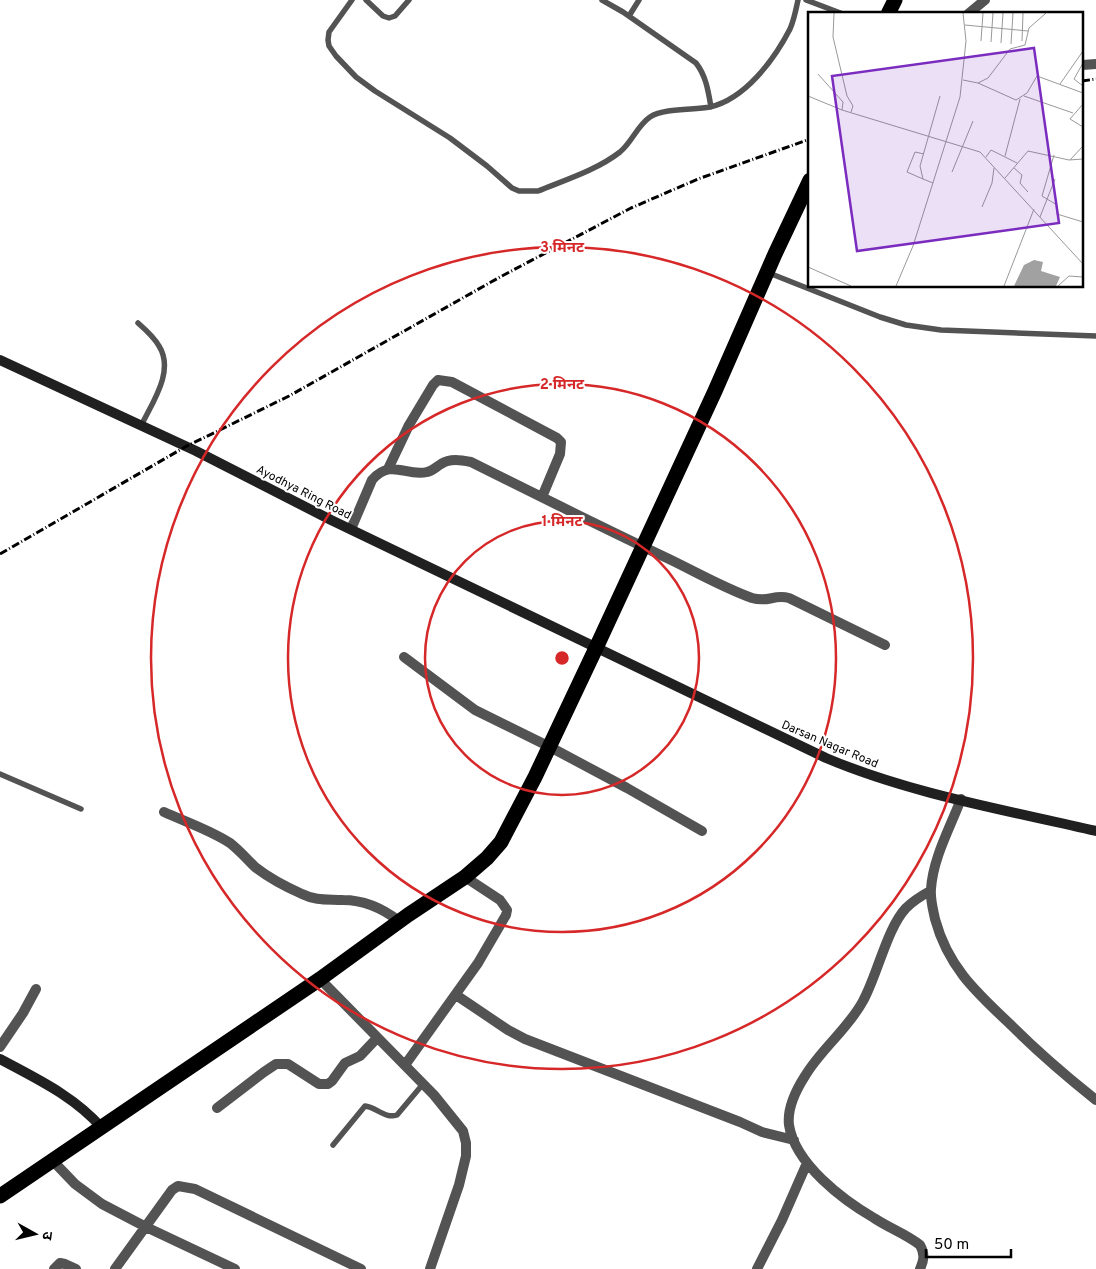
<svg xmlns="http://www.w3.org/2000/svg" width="1096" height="1269" font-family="Overpass,'Noto Sans Devanagari',sans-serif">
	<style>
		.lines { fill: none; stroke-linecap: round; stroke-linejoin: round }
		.lane { stroke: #535353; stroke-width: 5.5 }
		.street { stroke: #535353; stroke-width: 10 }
		.secondary { stroke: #202020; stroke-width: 10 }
		.highway { stroke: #000; stroke-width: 15 }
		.rail { stroke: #000; stroke-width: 3; stroke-dasharray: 8 2.5 1 2.5; stroke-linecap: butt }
		.ring { fill: none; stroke: #d62828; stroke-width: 2.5 }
		.labels { text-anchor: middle; stroke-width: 4; stroke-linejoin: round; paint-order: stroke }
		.street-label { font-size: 12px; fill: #000; stroke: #fff }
		.inset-road { fill: none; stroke: #999; stroke-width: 1 }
		.view { fill: #7b2cbf; fill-opacity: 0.15; stroke: #7b2cbf; stroke-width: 2.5 }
		.inset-edge { fill: none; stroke: #000; stroke-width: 2.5 }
		.centre { fill: #d62828; stroke: #fff; stroke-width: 2.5 }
		.ring-label { font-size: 15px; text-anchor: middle; font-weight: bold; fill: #d62828; stroke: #fff; stroke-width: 4; stroke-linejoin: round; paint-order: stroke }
	</style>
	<rect width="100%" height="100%" fill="#fff"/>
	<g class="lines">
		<path class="lane" d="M352,0L329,32L328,40L329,46L336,56L356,77L375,91L450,138L487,166L512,188L519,191H538C565,180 597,170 620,152C632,142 637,126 650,117C664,108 693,110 710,107C745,99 774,60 790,29C794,20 796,10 798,0
			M366,0L383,16L389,18L395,16L409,0
			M602,0L623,12L696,63C706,76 708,90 711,107
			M806,0L843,14
			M629,16L639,0
			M769,273L880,317L906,325L941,330L1096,336
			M138,323C146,330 154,337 159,346C175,371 152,403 141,426
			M0,774L81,809
			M333,1145L365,1106C376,1107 385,1119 397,1115L423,1084"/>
		<path class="street" d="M968,14L985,0
			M1082,65L1096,64
			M388,469L409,425L433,385L438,380L452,382L557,438L561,442L560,454L542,497
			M351,529L372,480C391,458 406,477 427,472C433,471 436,467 441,464C450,458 461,460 471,462C537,495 603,528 669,559C696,572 724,588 752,598C769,603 773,594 789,598L885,645
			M404,657L475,710L550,747L627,788L702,831
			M961,799C950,828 933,858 931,889C930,899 933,909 935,919C948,967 976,992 1011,1025C1038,1052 1066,1076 1096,1100
			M164,812C186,822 210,830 230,843C239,850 247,859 255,867C269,878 286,887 302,894C316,901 328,899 343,900C365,900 382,908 399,921
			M320,979L434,1095L463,1131L466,1143V1156L459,1185L430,1269
			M456,995L508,1030L525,1039L740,1122L762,1132L794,1140
			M0,1047L23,1013L36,989
			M405,1065L478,963L506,915L507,910L500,900L465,877
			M217,1108L264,1072L276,1064H288L319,1084H328L332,1081L345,1063L360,1056L377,1038
			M53,1161L75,1184L102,1204L146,1227L235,1269
			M54,1269L60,1263L65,1264L76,1269
			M115,1269L172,1190L178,1186L195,1189L361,1269
			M757,1269L782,1220L807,1163
			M920,1269C924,1260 925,1254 920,1245C906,1234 889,1228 874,1218C843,1200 795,1164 789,1125C787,1108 796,1090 805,1076C821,1049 848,1029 863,1001C877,976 887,928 906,908C913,901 921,896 930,891"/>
		<path class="secondary" d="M0,360L196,451L331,520L826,758C911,794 1006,810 1096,831
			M0,1059C37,1079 74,1096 102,1128"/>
		<path class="highway" d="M888,14L895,0
			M0,1196L320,979L408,915L465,877L487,858L501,842L535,777L596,648L715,391L775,254L810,180"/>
		<path class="rail" d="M1082,81L1096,79
			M0,554L185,447L289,396L500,277L631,208L698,179L810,139"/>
	</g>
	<g class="ring">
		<circle cx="562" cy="658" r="137"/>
		<circle cx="562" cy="658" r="274"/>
		<circle cx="562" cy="658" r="411"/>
	</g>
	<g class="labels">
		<g class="street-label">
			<text transform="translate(304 492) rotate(27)" y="4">Ayodhya Ring Road</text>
			<text transform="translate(830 744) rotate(23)" y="4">Darsan Nagar Road</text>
		</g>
	</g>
	<g transform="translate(808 12)">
		<rect width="275" height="275" fill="#fff"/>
		<path d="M226,248L235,250L233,259L252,265L248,274H206L216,253Z" fill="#a1a1a1"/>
		<path class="inset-road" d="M26,1L25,25L39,84L45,94L43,100M157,13L220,19M173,29L175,1M214,29L215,1M183,30L185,1M193,31L195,1M203,32L205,1M275,51L266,67L275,74M10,62L35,90L34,98M155,68L170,71L180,66L202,37L217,33L221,16L238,1M170,71L208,88L219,81L229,64L275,81M252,72L275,39M0,84L34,98L172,140L275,252M216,84L265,101M275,92L262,107L275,115M246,143L234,184L249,193V202L275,210M197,144L212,87M178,145L183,138L209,151M262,148L275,134M206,156L214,163L212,171L220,180M144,160L165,109M197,166L220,139L261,148L275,147M115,167L99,160L107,140L116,142M125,171L115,167L112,154L132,84M174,195L184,171L186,156M232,205L247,167M0,255L43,274M88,274L105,234L152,85L158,29L155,1M196,274L226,197M250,274L261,264L275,265"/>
		<path class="view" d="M226,36L251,211L49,239L24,64Z"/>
		<rect width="275" height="275" class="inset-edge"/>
	</g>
	<circle cx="562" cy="658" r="8" class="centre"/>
	<g class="ring-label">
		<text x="562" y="252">3 मिनट</text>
		<text x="562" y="389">2 मिनट</text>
		<text x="562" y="526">1 मिनट</text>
	</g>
	<g transform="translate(35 1234) rotate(98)" stroke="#ffffff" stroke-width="4" paint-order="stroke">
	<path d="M0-4L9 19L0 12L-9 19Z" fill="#000000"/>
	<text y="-8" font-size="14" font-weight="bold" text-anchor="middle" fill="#000000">उ</text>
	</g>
	<path d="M926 1249v8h85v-8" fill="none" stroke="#000000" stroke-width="2.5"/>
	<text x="934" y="1249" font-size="15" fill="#000000" stroke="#ffffff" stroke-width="4" paint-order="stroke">50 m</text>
</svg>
